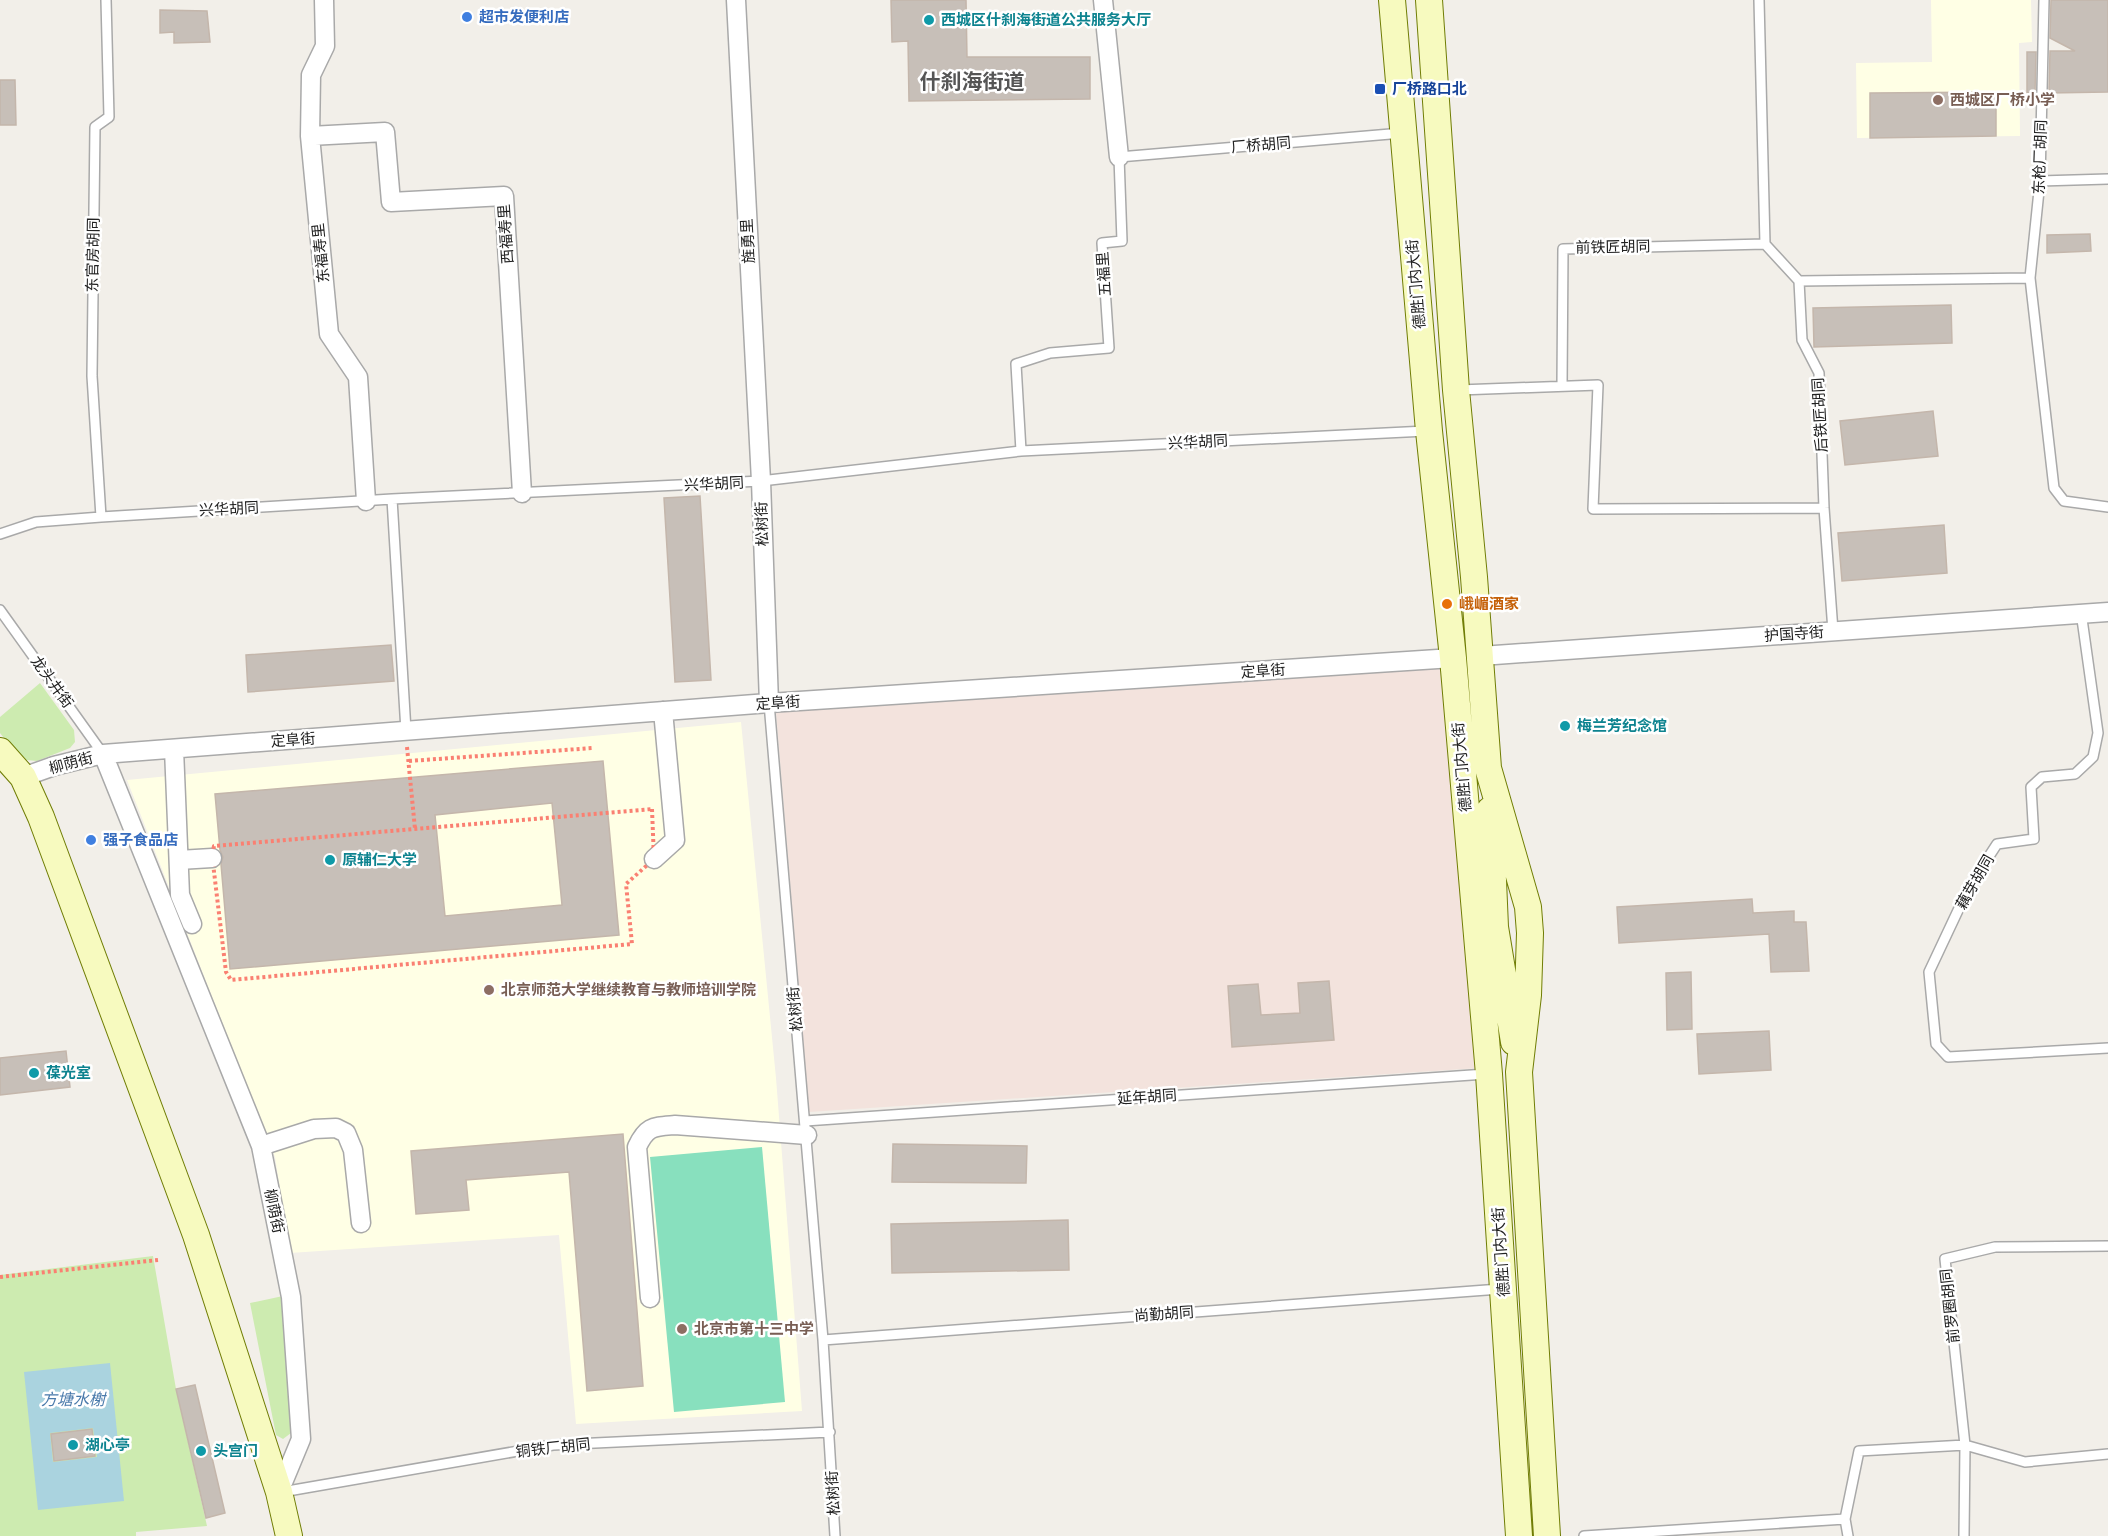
<svg xmlns="http://www.w3.org/2000/svg" width="2108" height="1536" font-family="Figtree,'Noto Sans SC',sans-serif">
	<style>
		.education { fill: #ffffe5 }
		.military { fill: #f3e3dd }
		.grass { fill: #cdebb0 }
		.pitch { fill: #88e0be }
		.water { fill: #aad3df; fill-rule: evenodd }
		.building { fill: #c7bfb8; stroke: #c4b6ab; stroke-width: 1.5; fill-rule: evenodd }
		.lines { fill: none; stroke-linecap: round; stroke-linejoin: round }
		.lane-casing { stroke: #a9a9a9; stroke-width: 12 }
		.street-casing { stroke: #a9a9a9; stroke-width: 21 }
		.secondary-casing { stroke: #707d05; stroke-width: 28 }
		.path { stroke: #fa8072; stroke-width: 4; stroke-dasharray: 3 3; stroke-linecap: butt }
		.lane { stroke: #fff; stroke-width: 9 }
		.street { stroke: #fff; stroke-width: 18 }
		.secondary { stroke: #f7fabf; stroke-width: 26 }
		.shop-dot { fill: #3f7fe0; stroke: #fff; stroke-width: 2 }
		.culture-dot { fill: #0f9aa8; stroke: #fff; stroke-width: 2 }
		.transit-dot { fill: #1a4fb4; stroke: #fff; stroke-width: 2 }
		.education-dot { fill: #8d6e63; stroke: #fff; stroke-width: 2 }
		.food-dot { fill: #e8710a; stroke: #fff; stroke-width: 2 }
		.labels { text-anchor: middle; stroke-width: 5; stroke-linejoin: round; paint-order: stroke }
		.shop-label { font-size: 15px; font-weight: bold; fill: #366cbe; stroke: #fff; text-anchor: start }
		.culture-label { font-size: 15px; font-weight: bold; fill: #0d838f; stroke: #fff; text-anchor: start }
		.transit-label { font-size: 15px; font-weight: bold; fill: #164399; stroke: #fff; text-anchor: start }
		.education-label { font-size: 15px; font-weight: bold; fill: #785e54; stroke: #fff; text-anchor: start }
		.street-label { font-size: 15px; fill: #222; stroke: #fff }
		.food-label { font-size: 15px; font-weight: bold; fill: #c56008; stroke: #fff; text-anchor: start }
		.water-label { font-size: 16px; font-style: italic; fill: #4a7aab; stroke: #fff }
		.district-label { font-size: 21px; font-weight: bold; fill: #555; stroke: #fff }
	</style>
	<rect width="100%" height="100%" fill="#f2efe9"/>
	<path class="education" d="M1931,0H2031L2032,42L2019,43L2020,136L1857,138L1856,63L1932,62Z
		M741,722L776,1078L802,1411L576,1424L559,1235L290,1253L275,1157L127,780Z"/>
	<path class="military" d="M1447,667L1479,1068L809,1112L776,712Z"/>
	<path class="grass" d="M40,683L74,730L75,742L70,748L37,761L26,760L18,756L0,733V717Z
		M153,1256L176,1389L207,1526L136,1532V1536H0V1275Z
		M283,1296L295,1413L291,1433L283,1439L276,1435L250,1303Z"/>
	<path class="pitch" d="M762,1147L785,1402L674,1412L650,1157Z"/>
	<path class="water" d="M110,1363L124,1501L38,1510L24,1372ZM93,1428L97,1457L53,1462L50,1433Z"/>
	<path class="building" d="M891,0H966L967,57H1090V99L909,101L908,41L892,42Z
		M2051,0H2108V92L2049,93L2050,51H2075L2050,38Z
		M160,10L207,11L210,42L174,43V32L160,33Z
		M2027,52H2036L2035,93H2027Z
		M0,80H15L16,125H0Z
		M1996,92V136L1870,138V93Z
		M2090,234L2091,251L2047,253V235Z
		M1951,305L1952,343L1814,347L1813,308Z
		M1933,411L1938,456L1845,465L1840,421Z
		M700,496L711,680L675,682L664,498Z
		M1944,525L1947,573L1842,581L1838,533Z
		M391,645L394,681L248,692L246,655Z
		M603,761L619,935L230,969L221,864L223,857L220,850L215,794ZM552,803L562,905L445,916L435,815Z
		M1752,899L1753,913L1794,911V922H1806L1809,971L1771,972L1769,934L1619,943L1617,907Z
		M1691,972L1692,1029L1667,1030L1666,973Z
		M1329,981L1334,1040L1232,1047L1228,986L1258,984L1261,1015L1300,1013L1298,983Z
		M1769,1031L1771,1070L1699,1074L1697,1034Z
		M66,1051L70,1087L0,1095V1058Z
		M623,1134L643,1386L587,1391L569,1172L466,1180L469,1210L416,1214L411,1151Z
		M893,1144L1027,1146L1026,1183L892,1182Z
		M1068,1220L1069,1270L892,1273L891,1224Z
		M195,1385L225,1513L206,1518L176,1389Z
		M92,1429L95,1456L54,1461L51,1434Z"/>
	<g class="lines">
		<defs>
			<path id="lane" d="M1759,0L1765,244L1799,281L1802,340L1819,373L1824,508L1833,631
				M2044,0L2040,181L2030,278L2054,488L2064,501L2108,507
				M2040,181L2108,179
				M1799,281L2030,278
				M1562,386L1563,249L1765,244
				M1459,390L1598,385L1593,509L1824,508
				M1021,451L1016,364L1050,353L1109,348L1102,243L1122,241L1119,157L1402,133
				M392,499L406,731
				M101,517L92,376L95,127L109,117L106,0
				M0,534L36,522L101,517L392,499L761,481L1021,451L1426,431
				M0,610L103,754
				M2081,612L2098,733L2093,757L2075,774L2042,777L2031,787L2034,839L1997,844L1969,887L1929,972L1936,1044L1948,1057L2108,1048
				M769,703L823,1340L835,1536
				M805,1121L1486,1074
				M823,1340L1500,1289
				M282,1492L553,1445L830,1432
				M1845,1519L1848,1536
				M1584,1536L1845,1519L1859,1451L1965,1445L2025,1462L2108,1454
				M1964,1536L1965,1445L1945,1259L1995,1247L2108,1246"/>
			<path id="street" d="M324,0L325,46L311,75L310,136L329,334L358,377L366,501
				M736,0L761,481L769,703
				M1103,0L1119,157
				M310,136L385,132L391,202L504,196L522,493
				M1481,656L2108,612
				M174,749L180,895L192,924
				M103,754L261,1146L291,1297L301,1439L279,1492
				M23,777L54,766L103,754L769,703L1453,658
				M654,859L675,840L663,711
				M179,860L212,858
				M261,1146L314,1129L336,1128L346,1133L353,1150L361,1223
				M650,1298L637,1147C647,1126 653,1127 675,1125L807,1135"/>
			<path id="secondary" d="M1392,0L1429,431L1453,658L1489,1074L1519,1536
				M1429,0L1456,390L1474,577L1488,768L1528,907L1530,933L1528,995L1519,1072L1547,1536
				M0,751L23,777L41,817L196,1235L279,1492L289,1536
				M1490,810L1495,927L1514,1042"/>
		</defs>
		<use href="#lane" class="lane-casing"/>
		<use href="#street" class="street-casing"/>
		<use href="#secondary" class="secondary-casing"/>
		<path class="path" d="M407,747L415,829
			M409,761L593,748
			M652,809L654,859L626,884L632,944L231,980L226,972L212,855L214,846Z
			M0,1277L158,1260"/>
		<use href="#lane" class="lane"/>
		<use href="#street" class="street"/>
		<use href="#secondary" class="secondary"/>
	</g>
	<g class="shop-dot">
		<circle cx="467" cy="17" r="6"/>
		<circle cx="91" cy="840" r="6"/>
	</g>
	<g class="culture-dot">
		<circle cx="929" cy="20" r="6"/>
		<circle cx="1565" cy="726" r="6"/>
		<circle cx="330" cy="860" r="6"/>
		<circle cx="34" cy="1073" r="6"/>
		<circle cx="73" cy="1445" r="6"/>
		<circle cx="201" cy="1451" r="6"/>
	</g>
	<rect class="transit-dot" x="1374" y="83" width="12" height="12" rx="3"/>
	<g class="education-dot">
		<circle cx="1938" cy="100" r="6"/>
		<circle cx="489" cy="990" r="6"/>
		<circle cx="682" cy="1329" r="6"/>
	</g>
	<circle class="food-dot" cx="1447" cy="604" r="6"/>
	<g class="labels">
		<g class="shop-label">
			<text x="479" y="22">超市发便利店</text>
			<text x="103" y="845">强子食品店</text>
		</g>
		<g class="culture-label">
			<text x="941" y="25">西城区什刹海街道公共服务大厅</text>
			<text x="1577" y="731">梅兰芳纪念馆</text>
			<text x="342" y="865">原辅仁大学</text>
			<text x="46" y="1078">葆光室</text>
			<text x="85" y="1450">湖心亭</text>
			<text x="213" y="1456">头宫门</text>
		</g>
		<g class="transit-label">
			<text x="1392" y="94">厂桥路口北</text>
		</g>
		<g class="education-label">
			<text x="1950" y="105">西城区厂桥小学</text>
			<text x="501" y="995">北京师范大学继续教育与教师培训学院</text>
			<text x="694" y="1334">北京市第十三中学</text>
		</g>
		<g class="street-label">
			<text transform="translate(1261 145) rotate(-5)" y="5">厂桥胡同</text>
			<text transform="translate(2040 157) rotate(-88)" y="5">东枪厂胡同</text>
			<text transform="translate(506 234) rotate(-94)" y="5">西福寿里</text>
			<text transform="translate(748 241) rotate(-93)" y="5">旌勇里</text>
			<text transform="translate(1613 247) rotate(-1)" y="5">前铁匠胡同</text>
			<text transform="translate(321 253) rotate(-96)" y="5">东福寿里</text>
			<text transform="translate(93 255) rotate(-89)" y="5">东官房胡同</text>
			<text transform="translate(1104 274) rotate(-94)" y="5">五福里</text>
			<text transform="translate(1416 284) rotate(-95)" y="5">德胜门内大街</text>
			<text transform="translate(1820 415) rotate(-93)" y="5">后铁匠胡同</text>
			<text transform="translate(1198 442) rotate(-3)" y="5">兴华胡同</text>
			<text transform="translate(714 484) rotate(-3)" y="5">兴华胡同</text>
			<text transform="translate(229 509) rotate(-3)" y="5">兴华胡同</text>
			<text transform="translate(762 524) rotate(-92)" y="5">松树街</text>
			<text transform="translate(1794 634) rotate(-4)" y="5">护国寺街</text>
			<text transform="translate(1263 671) rotate(-4)" y="5">定阜街</text>
			<text transform="translate(52 682) rotate(54)" y="5">龙头井街</text>
			<text transform="translate(778 703) rotate(-4)" y="5">定阜街</text>
			<text transform="translate(293 740) rotate(-4)" y="5">定阜街</text>
			<text transform="translate(71 763) rotate(-15)" y="5">柳荫街</text>
			<text transform="translate(1462 767) rotate(-95)" y="5">德胜门内大街</text>
			<text transform="translate(1975 882) rotate(-60)" y="5">藕芽胡同</text>
			<text transform="translate(795 1009) rotate(-95)" y="5">松树街</text>
			<text transform="translate(1147 1097) rotate(-4)" y="5">延年胡同</text>
			<text transform="translate(274 1211) rotate(78)" y="5">柳荫街</text>
			<text transform="translate(1501 1252) rotate(-94)" y="5">德胜门内大街</text>
			<text transform="translate(1950 1306) rotate(-96)" y="5">前罗圈胡同</text>
			<text transform="translate(1164 1314) rotate(-4)" y="5">尚勤胡同</text>
			<text transform="translate(553 1448) rotate(-6)" y="5">铜铁厂胡同</text>
			<text transform="translate(833 1493) rotate(-93)" y="5">松树街</text>
		</g>
		<g class="food-label">
			<text x="1459" y="609">峨嵋酒家</text>
		</g>
		<g class="water-label">
			<text x="73" y="1405">方塘水榭</text>
		</g>
		<g class="district-label">
			<text x="972" y="89">什刹海街道</text>
		</g>
	</g>
</svg>
